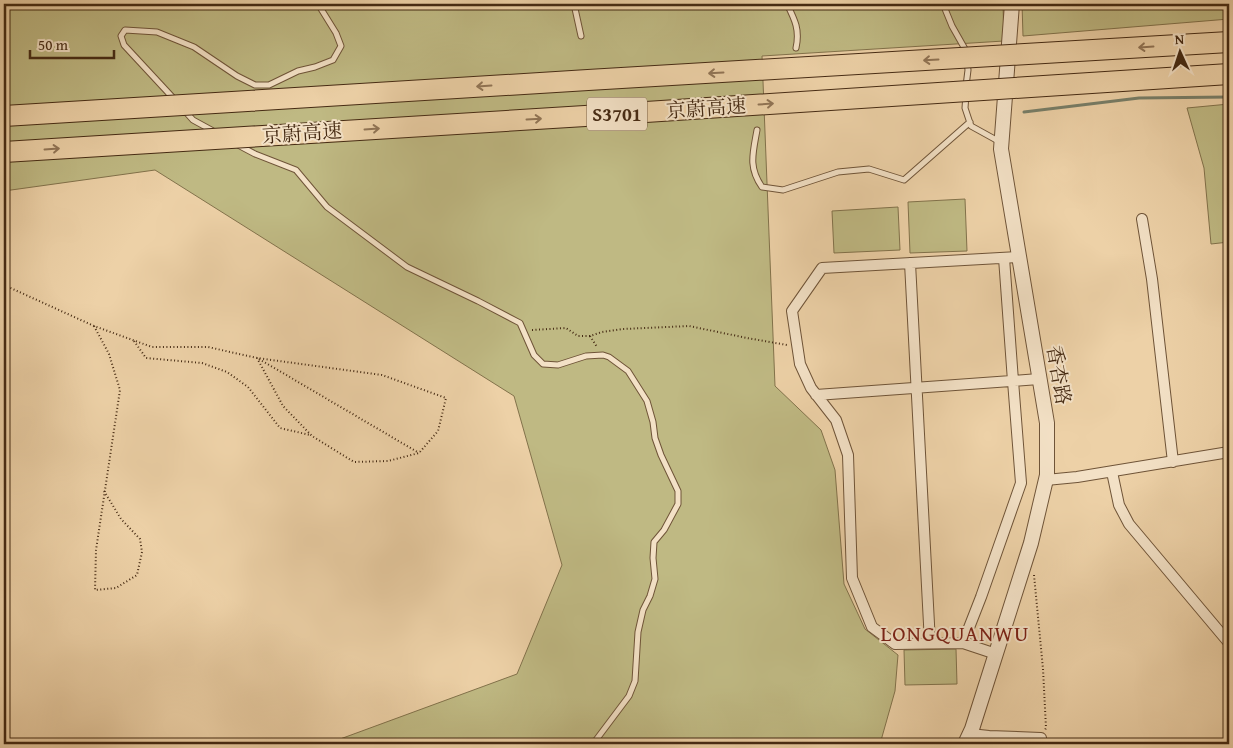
<svg xmlns="http://www.w3.org/2000/svg" width="1233" height="748" font-family="'Gentium Book Plus','Noto Serif SC',serif">
	<style>
		.green { fill: #bfb983; stroke: #82724b }
		.lines { fill: none; stroke-linecap: round; stroke-linejoin: round }
		.stream { stroke: #787f69; stroke-width: 3 }
		.service-casing { stroke: #6f5438; stroke-width: 7 }
		.minor-casing { stroke: #6f5438; stroke-width: 12 }
		.tertiary-casing { stroke: #6f5438; stroke-width: 16 }
		.path { stroke: #452a13; stroke-width: 2; stroke-dasharray: 1 2.5; stroke-linecap: butt }
		.service { stroke: #f3e1c6; stroke-width: 5 }
		.minor { stroke: #f3e1c6; stroke-width: 10 }
		.tertiary { stroke: #f3e1c6; stroke-width: 14 }
		.motorway-bridge-casing { stroke: #452a13; stroke-width: 22; stroke-linecap: butt }
		.motorway-bridge { stroke: #edd1a7; stroke-width: 20 }
		.oneway { stroke: #917556 }
		.labels { text-anchor: middle; stroke-width: 4; stroke-linejoin: round; paint-order: stroke }
		.shield { fill: #f3e1c6; stroke: #796149; stroke-width: 1 }
		.shield-label { font-size: 19px; font-weight: bold; fill: #452a13 }
		.street-label { font-size: 20px; fill: #452a13; stroke: #f3e1c6 }
		.quarter-label { font-size: 22px; letter-spacing: 1px; fill: #7a1f14; stroke: #f3e1c6 }
	</style>
	<rect width="100%" height="100%" fill="#edd1a7"/>
	<filter id="stains"><feTurbulence type="fractalNoise" baseFrequency=".004" numOctaves="4"/><feColorMatrix values="0 0 0 0 .2 0 0 0 0 .09 0 0 0 0 .02 0 0 0 .5 -.17"/></filter>
	<radialGradient id="worn" r=".72"><stop offset=".6" stop-color="#630" stop-opacity="0"/><stop offset="1" stop-color="#630" stop-opacity=".3"/></radialGradient>
	<path class="green" d="M4,4H1003L1004,41L762,56L775,386L821,430L835,470L844,584L865,629L898,655L895,691L880,744H328L332,742L517,674L562,565L514,396L155,170L4,191Z
		M1022,4H1229V19L1023,36Z
		M1229,104V242L1211,244L1204,168L1187,108Z
		M965,199L967,251L910,253L908,202Z
		M898,207L900,250L834,253L832,211Z
		M956,649L957,684L905,685L904,650Z"/>
	<g class="lines">
		<path class="stream" d="M1024,112L1139,98L1229,97"/>
		<defs>
			<path id="service" d="M574,4L581,36
				M787,4C795,20 800,30 796,48
				M943,4L952,26L965,49L966,54
				M966,86L968,70L967,62
				M966,94L965,108L971,126L1000,142
				M175,100L124,45L121,36L125,30L157,32L194,47L237,76L255,85H269L298,71L315,67L333,60L341,46L336,33L318,4
				M184,110L193,120L215,132
				M757,130C753,153 748,167 762,187L783,190L838,172L869,169L904,180L970,122
				M238,145L255,154L296,170L327,207L407,267L478,301L520,323L534,355L543,364L558,365L586,356L603,355L609,357L628,371L647,401L653,422L655,438L661,455L678,491V504L664,530L654,542L653,558L655,579L650,596L643,610L638,632L635,681L629,696L593,744"/>
			<path id="minor" d="M1142,219L1152,279L1173,462
				M910,263L930,643
				M816,395L1039,379
				M1112,472L1119,505L1129,524L1229,643
				M1046,480L1077,477L1229,452
				M963,643L981,597L1021,483L1013,381L1004,258
				M996,654L963,643L895,644L872,627L852,578L848,455L836,420L811,388L800,364L792,311L822,268L1018,257
				M970,734L989,736L1041,738"/>
			<path id="tertiary" d="M965,744L972,729L1031,543L1047,475V423L1001,149L1012,4"/>
		</defs>
		<use href="#service" class="service-casing"/>
		<use href="#minor" class="minor-casing"/>
		<use href="#tertiary" class="tertiary-casing"/>
		<path class="path" d="M4,285L94,326L152,347H208L257,358L382,375L446,398L438,431L419,453L388,461L354,462L312,436L283,406L257,358
			M94,326L109,354L120,390L96,550L95,590L116,588L137,575L142,552L140,539L121,519L104,491
			M532,330L566,328L578,336H590L602,332L623,329L689,326L747,338L787,345
			M590,336L597,347
			M134,341L146,358L202,363L227,372L248,387L280,428L310,435
			M259,359L419,453
			M1034,575L1043,669L1046,728L1045,730
			M1063,744H1067"/>
		<use href="#service" class="service"/>
		<use href="#minor" class="minor"/>
		<use href="#tertiary" class="tertiary"/>
		<defs>
			<path id="motorway-bridge" d="M4,116L588,80L1229,42
				M4,152L585,116L1229,74"/>
		</defs>
		<use href="#motorway-bridge" class="motorway-bridge-casing"/>
		<use href="#motorway-bridge" class="motorway-bridge"/>
	</g>
	<defs><path id="oneway-shaft" d="M-6 0H5M1.5-3L5.5 0L1.5 3" fill="none" stroke-width="1.6" stroke-linecap="round" stroke-linejoin="round" transform="scale(1.25)"/></defs>
	<g class="oneway">
		<use href="#oneway-shaft" transform="translate(1146 47) rotate(176)"/>
		<use href="#oneway-shaft" transform="translate(931 60) rotate(177)"/>
		<use href="#oneway-shaft" transform="translate(716 73) rotate(177)"/>
		<use href="#oneway-shaft" transform="translate(484 86) rotate(176)"/>
		<use href="#oneway-shaft" transform="translate(766 104) rotate(-4)"/>
		<use href="#oneway-shaft" transform="translate(534 119) rotate(-3)"/>
		<use href="#oneway-shaft" transform="translate(372 129) rotate(-4)"/>
		<use href="#oneway-shaft" transform="translate(52 149) rotate(-4)"/>
	</g>
	<g class="labels">
		<rect class="shield" x="587" y="97.5" width="60" height="33" rx="4"/>
		<g class="shield-label">
			<text x="617" y="121">S3701</text>
		</g>
		<g class="street-label">
			<text transform="translate(706 108) rotate(-4)" y="7">京蔚高速</text>
			<text transform="translate(302 133) rotate(-4)" y="7">京蔚高速</text>
			<text transform="translate(1059 375) rotate(80)" y="7">香杏路</text>
		</g>
		<g class="quarter-label">
			<text x="955" y="641">LONGQUANWU</text>
		</g>
	</g>
	<rect width="1233" height="748" fill="none" stroke="#edd1a7" stroke-width="20"/>
	<rect x="5" y="5" width="1223" height="738" fill="none" stroke="#452a13" stroke-width="2.5"/>
	<rect x="10" y="10" width="1213" height="728" fill="none" stroke="#452a13"/>
	<g transform="translate(1180 52) rotate(357)" stroke="#f3e1c6" stroke-width="4" paint-order="stroke">
	<path d="M0-4L9 19L0 12L-9 19Z" fill="#452a13"/>
	<text y="-8" font-size="14" font-weight="bold" text-anchor="middle" fill="#452a13">N</text>
	</g>
	<path d="M30 50v8h84v-8" fill="none" stroke="#452a13" stroke-width="2.5"/>
	<text x="38" y="50" font-size="15" fill="#452a13" stroke="#f3e1c6" stroke-width="4" paint-order="stroke">50 m</text>
	<rect width="100%" height="100%" filter="url(#stains)"/>
	<rect width="100%" height="100%" fill="url(#worn)"/>
</svg>
